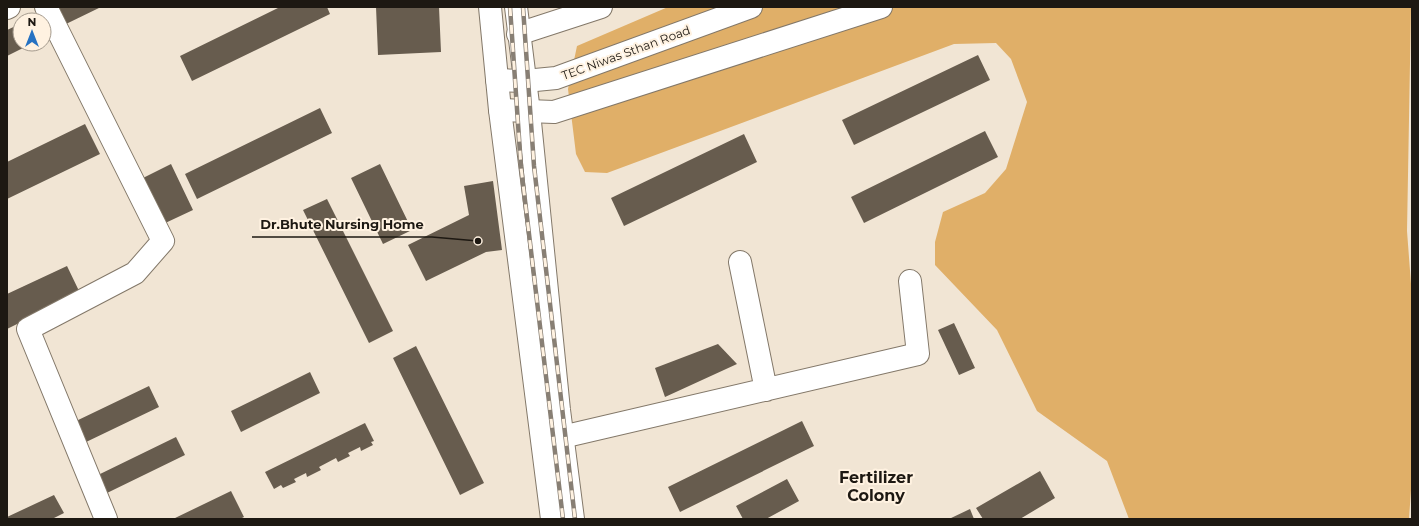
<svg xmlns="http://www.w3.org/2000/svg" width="1419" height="526" font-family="Montserrat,sans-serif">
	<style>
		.forest { fill: #e0af68 }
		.building { fill: #675c4e }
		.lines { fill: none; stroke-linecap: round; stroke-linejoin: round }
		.minor-casing { stroke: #837869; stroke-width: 24 }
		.major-casing { stroke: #837869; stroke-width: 24 }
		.minor { stroke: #fff; stroke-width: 22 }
		.major { stroke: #fff; stroke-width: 22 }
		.rail-casing { stroke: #887f74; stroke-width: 4.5 }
		.rail { stroke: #fff2e1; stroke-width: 3; stroke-dasharray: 9; stroke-linecap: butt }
		.labels { text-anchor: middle; stroke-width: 4; stroke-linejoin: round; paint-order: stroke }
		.street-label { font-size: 12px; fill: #1d1812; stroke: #fff2e1 }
		.district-label { font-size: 16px; font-weight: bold; fill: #1d1812; stroke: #fff2e1 }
		.leader { fill: none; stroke: #1d1812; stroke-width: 1.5 }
		.callout-dot { fill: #1d1812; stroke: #fff2e1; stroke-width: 1.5 }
		.callout-label { font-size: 13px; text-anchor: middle; font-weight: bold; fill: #1d1812; stroke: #fff2e1; stroke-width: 4; stroke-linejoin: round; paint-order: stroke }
	</style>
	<rect width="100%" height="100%" fill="#f1e5d4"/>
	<path class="forest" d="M668,7H1411L1407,231L1412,297V476L1409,519H1129L1107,461L1037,411L997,330L935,265V242L943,212L985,193L1006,169L1027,102L1011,59L996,43L954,44L607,173L585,172L576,154L568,89L577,46Z"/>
	<path class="building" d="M58,7H101L66,24Z
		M280,7H327L330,14L192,81L180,56Z
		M376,7H439L441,52L378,55Z
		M20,24V44H31L7,56V30Z
		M978,55L990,80L854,145L842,120Z
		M320,108L332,133L197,199L185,174Z
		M85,124L100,154L7,199V162Z
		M985,131L998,157L864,223L851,197Z
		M744,134L757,162L624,226L611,198Z
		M171,164L193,210L161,225L139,180Z
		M380,164L412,230L383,244L351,178Z
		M493,181L502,250L486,252L426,281L408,245L469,215L464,186Z
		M327,199L393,331L369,343L303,210Z
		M67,266L80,293L7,329V294Z
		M954,323L975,368L959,375L938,330Z
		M718,344L737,364L665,397L655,368Z
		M416,346L484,483L460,495L393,358Z
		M310,372L320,393L241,432L231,411Z
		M149,386L159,407L84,443L74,422Z
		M802,421L814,446L680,512L668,487Z
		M365,423L374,441L371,442L373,445L361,451L360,447L348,453L350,456L338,462L336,458L319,467L321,470L307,477L306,473L294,479L296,482L283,488L281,485L274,489L265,472Z
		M176,437L185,455L107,493L98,475Z
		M1040,471L1055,498L1020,519H983L976,508Z
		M787,479L799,501L766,519H743L736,506Z
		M231,491L244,517L240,519H173Z
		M54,495L64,513L52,519H7V517Z
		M970,509L974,519H949Z"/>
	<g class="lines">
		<defs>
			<path id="minor" d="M46,7L163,241L135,273L28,329L106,519
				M7,8L9,7
				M518,34L601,7
				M497,80L525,81L556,78L751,7
				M500,110L554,112L881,7
				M740,262L766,390
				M562,437L918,354L910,281"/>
			<path id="major" d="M490,7L500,110L552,519
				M516,7L529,112L559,410L573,519"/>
		</defs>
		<use href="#minor" class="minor-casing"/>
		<use href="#major" class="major-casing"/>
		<use href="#minor" class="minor"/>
		<use href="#major" class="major"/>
		<defs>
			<path id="rail" d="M510,7L521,167L563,519
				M523,7L534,166L575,519"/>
		</defs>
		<use href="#rail" class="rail-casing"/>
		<use href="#rail" class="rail"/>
	</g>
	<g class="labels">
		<g class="street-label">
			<text transform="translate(626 53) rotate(-20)" y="4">TEC Niwas Sthan Road</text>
		</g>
		<g class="district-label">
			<text x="876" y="483">Fertilizer<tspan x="876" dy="18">Colony</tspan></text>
		</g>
	</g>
	<path class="leader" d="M478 241L432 237H252"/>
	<circle class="callout-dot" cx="478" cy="241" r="4"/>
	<g class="callout-label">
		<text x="342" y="229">Dr.Bhute Nursing Home</text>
	</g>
	<rect width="1419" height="526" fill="none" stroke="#1d1812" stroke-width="16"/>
	<g transform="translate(32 32)"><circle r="19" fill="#fff2e1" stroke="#a59b8e"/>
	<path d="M0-3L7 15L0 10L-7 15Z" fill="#2672c2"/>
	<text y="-6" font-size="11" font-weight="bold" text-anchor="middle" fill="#1d1812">N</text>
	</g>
</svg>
